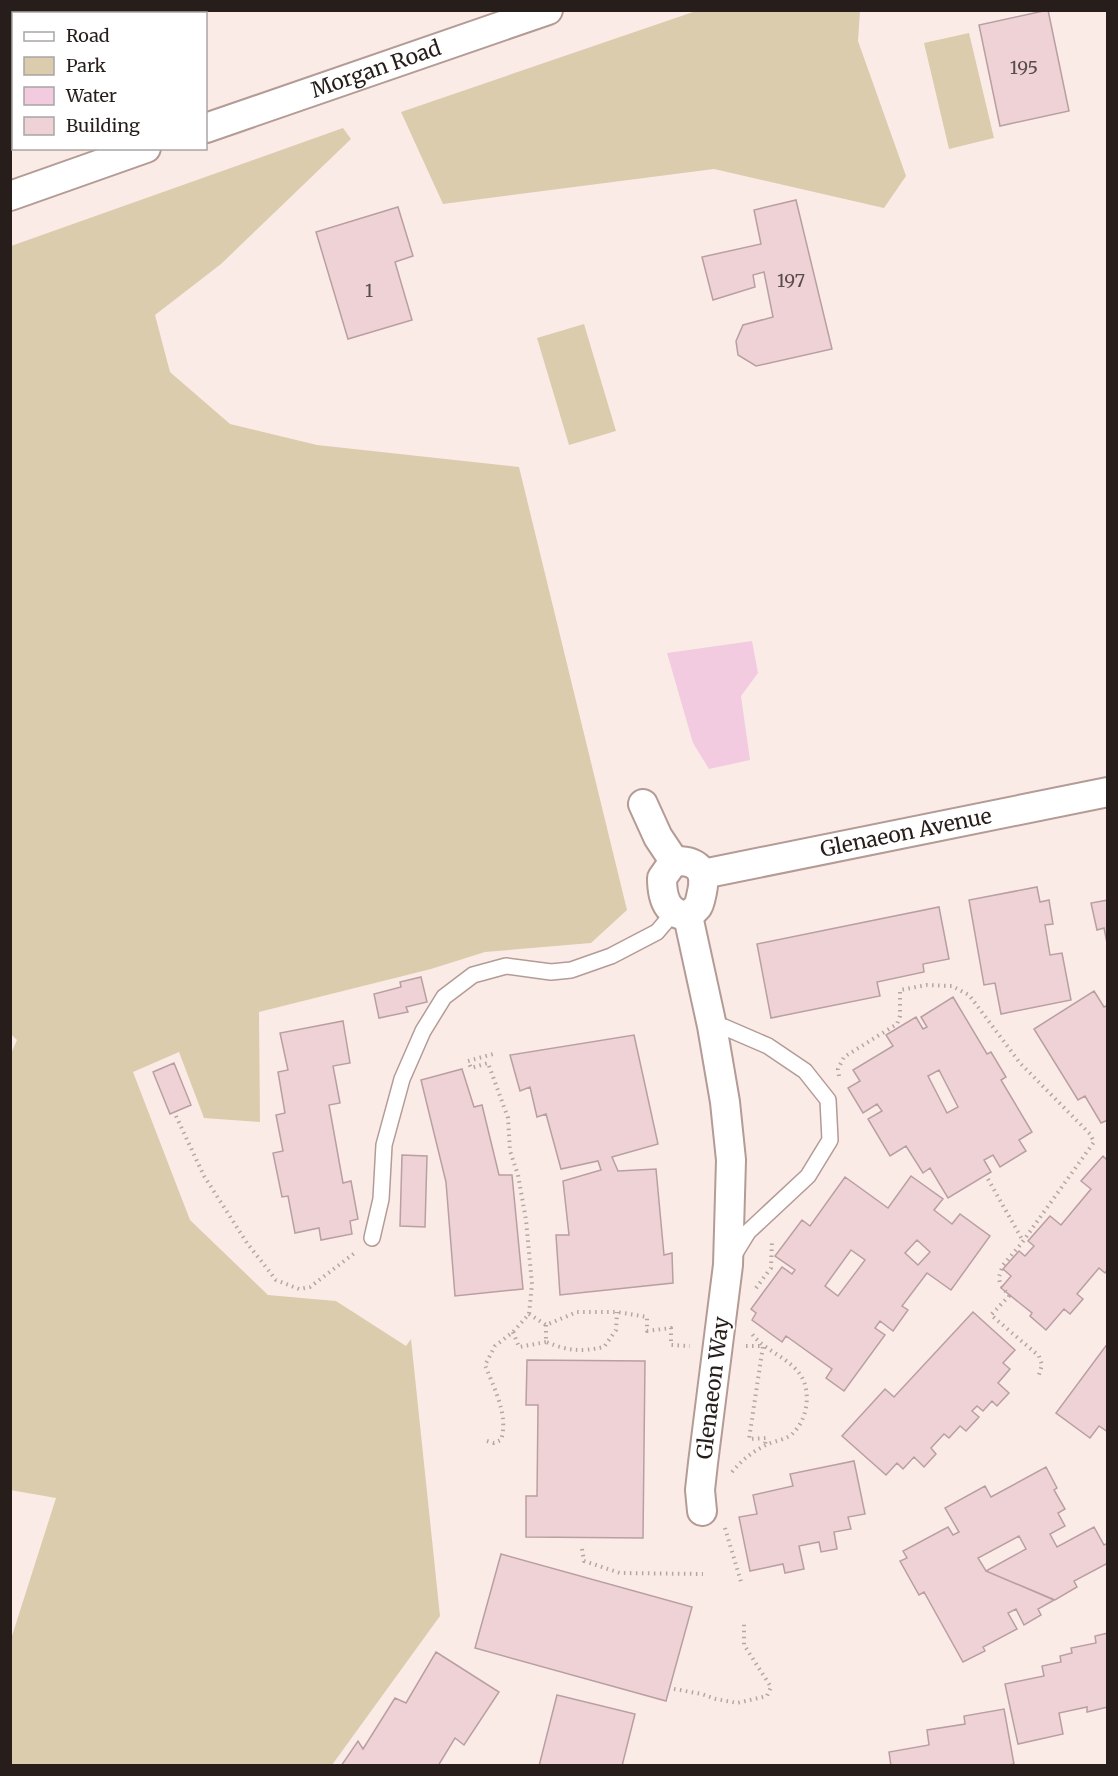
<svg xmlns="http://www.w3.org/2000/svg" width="1118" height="1776" font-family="Merriweather,serif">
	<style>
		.green { fill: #dbccad }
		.water { fill: #f2cbe0 }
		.building { fill: #eed2d5; stroke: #b99fa2; stroke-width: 1.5; fill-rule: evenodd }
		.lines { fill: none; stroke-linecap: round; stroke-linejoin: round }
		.service-casing { stroke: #b49b95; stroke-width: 18 }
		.minor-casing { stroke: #b49b95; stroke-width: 32 }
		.path { stroke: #b4a6a2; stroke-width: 4; stroke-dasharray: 1.5 4.5; stroke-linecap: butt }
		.service { stroke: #fff; stroke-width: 15 }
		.minor { stroke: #fff; stroke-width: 28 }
		.labels { text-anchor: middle; stroke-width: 4.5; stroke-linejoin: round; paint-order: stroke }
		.number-label { font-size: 18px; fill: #594b4a }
		.street-label { font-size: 21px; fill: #271e1b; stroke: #fff }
	</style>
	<rect width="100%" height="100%" fill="#fbebe7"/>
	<path class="green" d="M696,11H860L858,41L906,176L884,208L714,169L443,204L401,112Z
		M969,33L994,138L949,149L924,43Z
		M343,128L351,139L221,264L155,315L170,372L230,424L317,445L519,467L627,910L591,943L485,952L431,969L259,1012L260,1122L204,1118L179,1052L133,1072L190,1220L268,1295L336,1301L406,1346L411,1339L440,1616L332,1765H11V1639L56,1498L10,1490V1056L17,1040L10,1033L11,246Z
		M584,324L616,431L569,445L537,338Z"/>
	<path class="water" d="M752,641L758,673L741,696L750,760L709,769L693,743L667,653Z"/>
	<path class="building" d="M94,10H153L150,14H94Z
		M1048,10L1069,111L1000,126L979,25Z
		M796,200L832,349L756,366L738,355L736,341L743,325L773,317L764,272L753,275L755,287L713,300L702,257L761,244L754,210Z
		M398,207L413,256L395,262L412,320L348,339L316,232Z
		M1037,887L1040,902L1049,900L1053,924L1045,925L1050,955L1062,953L1071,1000L1001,1014L995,983L984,985L969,900Z
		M1108,900V943H1107L1104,928L1097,930L1091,903Z
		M939,907L949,959L923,964L924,972L877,982L880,996L771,1018L757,944Z
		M421,977L427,1002L406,1007L408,1012L379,1018L374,994L401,987L400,982Z
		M1094,991L1104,1007L1108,1005V1120L1101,1123L1085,1096L1078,1100L1034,1029Z
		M953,997L987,1054L991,1052L1006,1077L1001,1080L1032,1132L1019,1140L1026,1151L1000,1167L993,1155L984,1160L991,1172L948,1198L930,1168L923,1173L906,1146L890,1156L868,1119L882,1111L877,1104L863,1113L848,1088L860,1081L853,1070L893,1046L886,1035L916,1017L923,1029L927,1027L921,1017ZM939,1070L958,1107L947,1113L928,1076Z
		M343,1021L350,1063L333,1066L340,1103L329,1105L343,1183L351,1181L358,1219L350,1221L352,1234L321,1240L319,1228L295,1233L288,1196L282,1197L273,1153L283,1151L276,1115L285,1113L278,1072L288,1070L280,1033Z
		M634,1035L658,1144L612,1157L618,1171L656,1169L664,1255L672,1253L673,1283L560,1295L556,1235H569L563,1181L601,1170L598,1161L561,1169L546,1114L537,1117L530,1087L520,1091L510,1055Z
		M174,1063L191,1105L170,1114L153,1072Z
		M462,1069L474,1107L482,1105L499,1175H512L523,1289L455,1296L446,1182L421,1080Z
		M402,1155L427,1156L425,1227L400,1226Z
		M1103,1156L1108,1161V1269L1105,1273L1099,1268L1077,1294L1083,1299L1070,1314L1064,1309L1046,1330L1030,1316L1032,1313L1001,1288L1011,1276L1003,1269L1019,1251L1025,1256L1034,1246L1028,1241L1050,1216L1061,1225L1091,1189L1081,1181Z
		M911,1176L943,1199L934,1210L952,1224L960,1214L990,1236L951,1290L927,1273L902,1306L908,1310L893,1331L880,1321L875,1328L885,1335L844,1391L826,1378L832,1369L786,1336L782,1342L752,1320L756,1313L751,1309L782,1267L792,1274L795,1270L775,1256L802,1220L810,1226L845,1177L888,1208ZM917,1240L930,1252L918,1265L905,1253ZM851,1250L865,1260L838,1296L825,1286Z
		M973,1312L1015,1350L1003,1363L1010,1369L998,1383L1009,1393L997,1406L992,1401L983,1411L977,1406L972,1411L979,1417L966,1431L960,1426L949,1438L944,1434L931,1448L936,1454L924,1467L914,1457L903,1469L897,1463L886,1475L842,1436L885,1389L894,1397Z
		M1108,1343V1432L1099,1426L1090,1438L1056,1413Z
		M527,1360L645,1361L643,1538L526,1537V1496H537L538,1405H526Z
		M854,1461L865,1514L848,1517L851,1529L834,1532L837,1549L821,1552L819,1542L799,1546L804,1569L785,1573L783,1564L750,1571L739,1517L757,1514L753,1495L793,1486L790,1474Z
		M1046,1467L1057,1488L1054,1490L1065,1509L1058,1513L1065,1526L1050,1534L1057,1547L1094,1527L1104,1545L1108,1543V1563L1074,1581L1077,1587L1055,1600L986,1571L1054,1600L1038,1609L1041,1615L1024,1625L1016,1609L1008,1613L1017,1629L983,1647L985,1651L963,1662L924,1592L919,1595L900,1561L907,1558L903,1551L948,1527L953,1535L959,1532L945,1508L985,1486L991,1497ZM1019,1536L1026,1549L986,1571L978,1558Z
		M501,1554L692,1607L666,1701L475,1648Z
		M1108,1633V1707L1087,1712V1707L1059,1713L1063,1734L1018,1744L1005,1684L1044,1676L1042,1666L1061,1662L1060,1656L1072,1653L1071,1648L1096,1643L1095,1636Z
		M436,1652L499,1692L464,1745L455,1738L438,1766H341L358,1741L363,1749L395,1698L406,1703Z
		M557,1695L635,1714L622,1766H539Z
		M1004,1709L1014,1764L1002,1766H891L889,1752L929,1745L927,1730L965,1724L964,1716Z"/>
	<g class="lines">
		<defs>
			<path id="service" d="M712,1026L724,1027L768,1046L805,1071L828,1100L830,1140L808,1176L748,1232L732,1258
				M372,1238L381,1199L384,1145L402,1079L423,1031L444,997L473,975L506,966L551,972L571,970L611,956L657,932L674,912"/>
			<g id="minor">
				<path id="s1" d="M206,128L548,10"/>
				<path d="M10,196L146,148"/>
				<path d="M643,804L658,837L674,861"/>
				<path d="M674,861C696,860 707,869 702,892C701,896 700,903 698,906C696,909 691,913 688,916C666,914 662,897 662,878Z"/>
				<path id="s2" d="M703,874L1108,792"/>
				<path d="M688,916L712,1026L725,1102L731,1160L728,1265L703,1463L700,1490L702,1511"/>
			</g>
		</defs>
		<use href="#service" class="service-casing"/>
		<use href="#minor" class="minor-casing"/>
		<path class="path" d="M839,1076L838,1069L844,1057L897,1024L900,1016V990L927,985L952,986L969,995L1020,1063L1090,1134L1094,1142L1021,1244L1003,1265L999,1277L1000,1284L1009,1296L991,1315L1039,1356L1042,1365L1038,1378
			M176,1116L204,1176L247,1243L276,1280L299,1289L310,1287L356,1252
			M988,1179L1023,1241
			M756,1288L771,1268L772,1240
			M529,1314L546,1325L577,1312H617L647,1317V1331L671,1328V1345L690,1346
			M546,1325V1342C569,1351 580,1352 604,1347L616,1330L617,1312
			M513,1332L519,1347L546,1342
			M746,1346H763L749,1439L766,1438L765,1445
			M487,1441L494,1443L501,1440C509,1416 494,1388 485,1365L495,1346L513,1332L529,1314L532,1284L526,1220L518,1175L510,1151L508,1118L488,1063L471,1068L468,1061L497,1053
			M732,1472C742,1460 753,1451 768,1444C775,1441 788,1439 793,1433C808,1419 812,1389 799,1373C785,1355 762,1350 750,1331
			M725,1528L742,1585
			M582,1549L584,1561L620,1573L703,1574
			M674,1689L702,1694L716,1699L737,1703L767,1696L771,1687L744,1645V1622"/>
		<use href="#service" class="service"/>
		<use href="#minor" class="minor"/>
	</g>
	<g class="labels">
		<g class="number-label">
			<text x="1024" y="74">195</text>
			<text x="791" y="287">197</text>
			<text x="369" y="297">1</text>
		</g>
		<g class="street-label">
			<text dy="7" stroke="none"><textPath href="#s1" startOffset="180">Morgan Road</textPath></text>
			<text dy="7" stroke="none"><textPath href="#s2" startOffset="207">Glenaeon Avenue</textPath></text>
			<text transform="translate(713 1388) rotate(-83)" y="7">Glenaeon Way</text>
		</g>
	</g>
	<rect width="1118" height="1776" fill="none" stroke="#271e1b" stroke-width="24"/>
	<rect x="12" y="12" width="195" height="138" fill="#ffffff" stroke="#a9a5a4" stroke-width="1.5"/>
	<rect x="24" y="32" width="30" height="9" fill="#ffffff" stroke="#a9a5a4" stroke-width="1.5"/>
	<text x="66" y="42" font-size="18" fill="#271e1b">Road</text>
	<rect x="24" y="57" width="30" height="18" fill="#dbccad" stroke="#a9a5a4" stroke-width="1.5"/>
	<text x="66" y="72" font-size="18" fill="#271e1b">Park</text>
	<rect x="24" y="87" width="30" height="18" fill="#f2cbe0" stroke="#a9a5a4" stroke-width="1.5"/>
	<text x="66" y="102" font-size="18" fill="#271e1b">Water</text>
	<rect x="24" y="117" width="30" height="18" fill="#eed2d5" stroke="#a9a5a4" stroke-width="1.5"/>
	<text x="66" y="132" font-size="18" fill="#271e1b">Building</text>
</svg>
